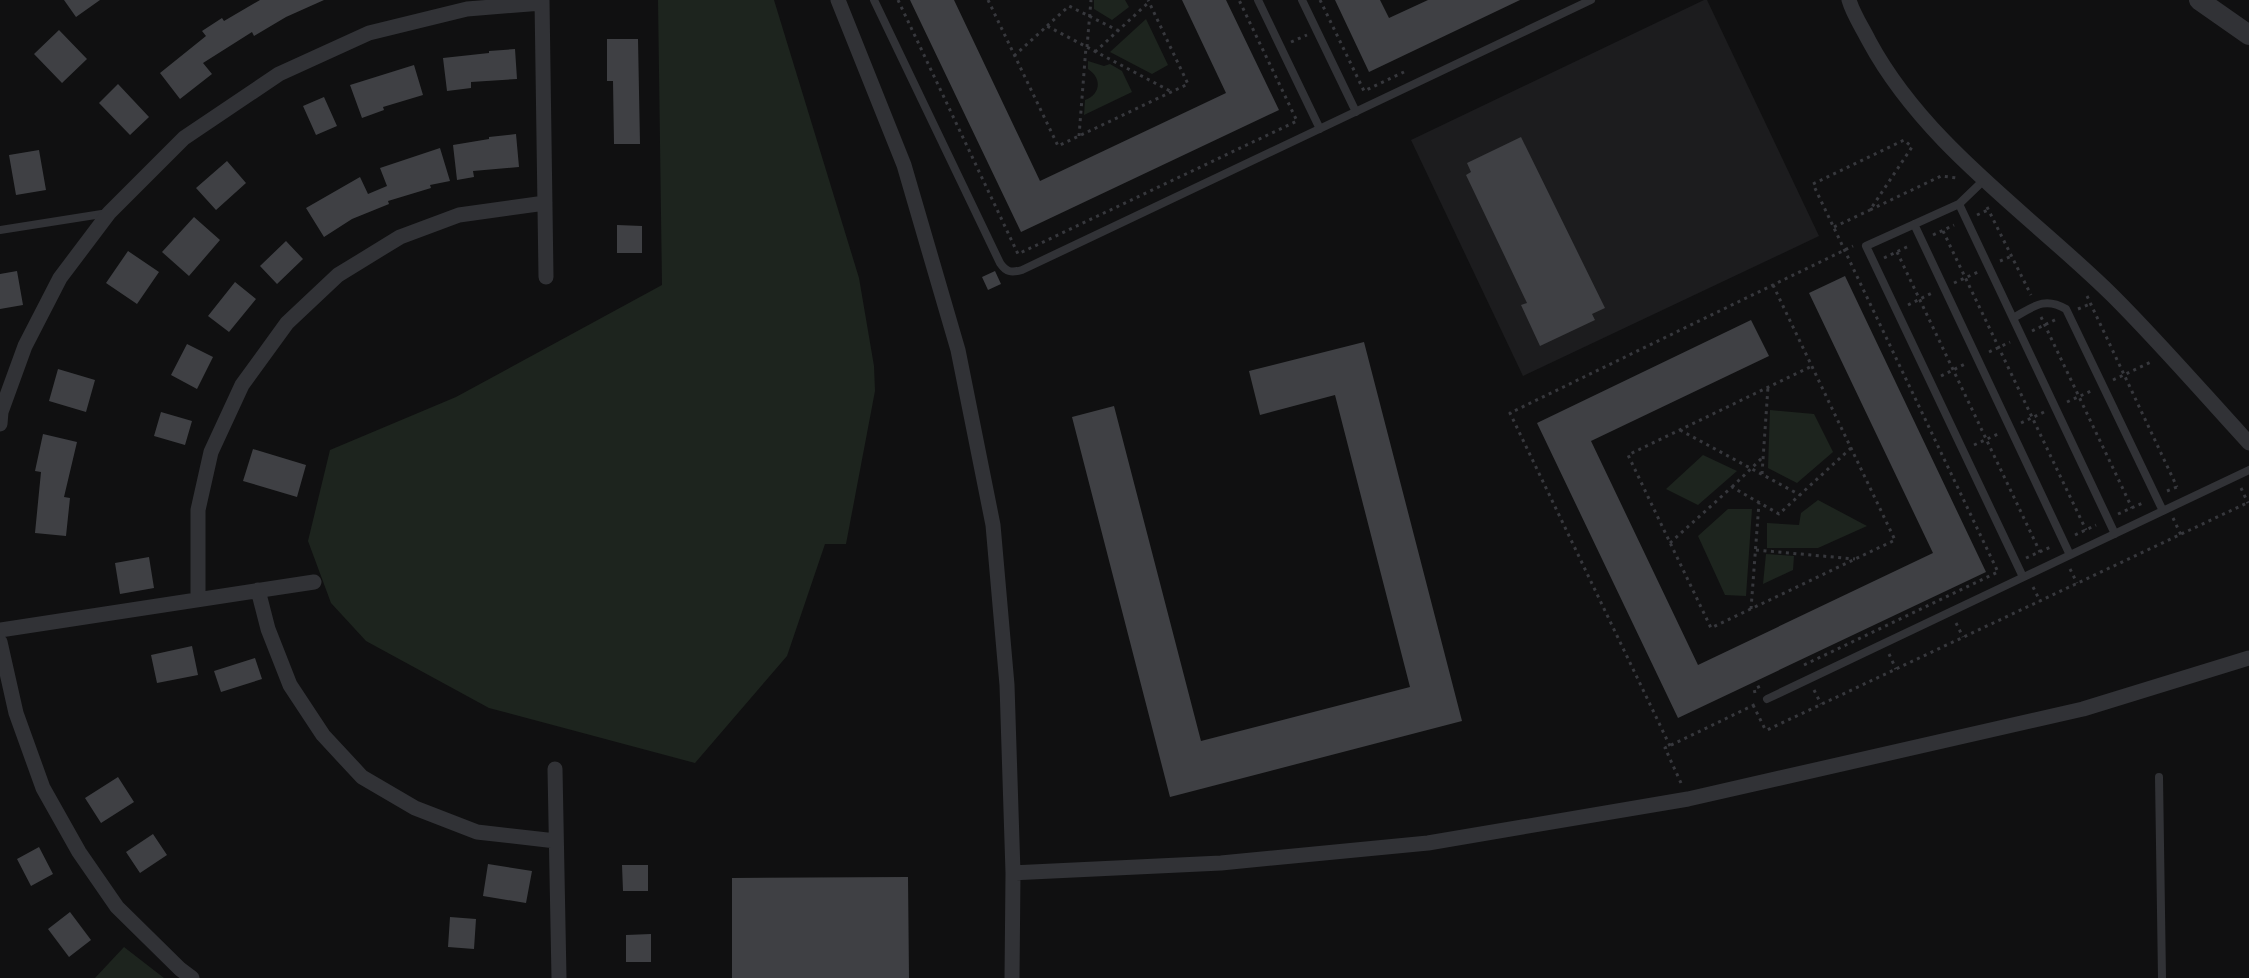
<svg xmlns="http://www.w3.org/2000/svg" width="2249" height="978" font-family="'PT Sans Narrow',sans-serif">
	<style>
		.built { fill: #1c1c1e }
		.green { fill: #1d241e }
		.building { fill: #3f4044 }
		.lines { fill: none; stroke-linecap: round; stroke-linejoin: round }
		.path { stroke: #37383d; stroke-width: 3; stroke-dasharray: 3 4.5; stroke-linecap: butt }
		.service { stroke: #313236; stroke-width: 8 }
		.minor { stroke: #313236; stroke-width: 15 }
		.tertiary { stroke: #313236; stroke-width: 20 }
	</style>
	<rect width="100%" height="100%" fill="#101011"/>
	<path class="built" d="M1704,0H1707L1819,236L1523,376L1411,140Z"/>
	<path class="green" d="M658,0H774L859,278L874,366L875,391L846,544H825L787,656L695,763L489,708L366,641L331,603L308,541L330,450L456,397L662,285Z
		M1094,0H1125L1129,7L1112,20L1094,9Z
		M1146,19L1168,65L1152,74L1110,52Z
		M1088,61L1104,66L1110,64L1122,71L1132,92L1084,115L1085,100C1101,94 1102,78 1088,69Z
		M1770,410L1814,414L1833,452L1797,483L1768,468Z
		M1703,455L1737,471L1698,505L1666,489Z
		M1818,500L1867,526L1818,548H1767V523L1799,525L1801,513Z
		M1728,509H1752L1746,596L1725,595L1698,536Z
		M1766,554L1794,556L1793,570L1763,584Z
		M124,947L164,978H95Z"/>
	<path class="building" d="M64,0H100L76,17Z
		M260,0H324L286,17L254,36L252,32L203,63L212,74L180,99L160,73L206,36L202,31L222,18L224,21Z
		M910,0H954L1040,181L1226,93L1182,0H1226L1279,110L1021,232Z
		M1335,0H1380L1389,18L1428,0H1520L1369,72Z
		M59,30L87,59L62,83L34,54Z
		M607,39H638L640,144H614L613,81H607Z
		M515,49L517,79L471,82V88L447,91L443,58L489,53V51Z
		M414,65L423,95L383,107L384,110L362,118L350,85Z
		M118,84L149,117L130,135L99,103Z
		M324,97L337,126L316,135L303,106Z
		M516,134L519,167L473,171L474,177L457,180L453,145L489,139V137Z
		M1521,137L1605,308L1592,314L1595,320L1540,346L1521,305L1527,303L1466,175L1471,172L1467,163Z
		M440,148L450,181L430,185L431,188L388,201L389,204L352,219L324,237L306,208L360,177L368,194L387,186L380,168Z
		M39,150L46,190L16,195L9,155Z
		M227,161L246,183L216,210L196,188Z
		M194,217L220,240L189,276L162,252Z
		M617,225L642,226V253H617Z
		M286,241L303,259L277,284L260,266Z
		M128,251L159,272L137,304L106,283Z
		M17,271L23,305L0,309V274Z
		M995,271L1001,284L988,290L982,277Z
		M1845,276L1986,572L1678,718L1537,423L1751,320L1769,356L1591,441L1698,665L1933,553L1809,293Z
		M235,282L256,299L229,332L208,316Z
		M1364,342L1462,721L1170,797L1072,417L1114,406L1201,741L1410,687L1335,395L1260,415L1249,371Z
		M187,344L213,357L197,389L171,375Z
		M58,369L95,380L86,412L49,401Z
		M161,412L192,421L185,445L154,436Z
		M43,434L77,442L64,497L70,498L66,536L35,533L41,472L35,471Z
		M253,449L306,465L297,497L243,481Z
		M149,557L154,588L120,594L115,563Z
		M192,646L198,675L157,683L151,655Z
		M255,658L262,679L221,692L214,671Z
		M118,777L134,802L101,823L85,798Z
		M153,834L167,855L140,873L126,852Z
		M39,847L53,874L31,886L17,859Z
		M488,864L532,871L526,903L483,896Z
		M622,865H648V891H623Z
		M908,877L909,978H732V878Z
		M70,912L91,940L69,957L48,929Z
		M450,917L476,919L474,949L448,947Z
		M651,934V962H626V935Z"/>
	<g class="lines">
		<path class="path" d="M898,0L1018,254L1297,121L1239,0
			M988,0L1058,146L1188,84L1148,0
			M1320,0L1364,91L1404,72
			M1047,26L1069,6L1119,31
			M1291,42L1307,35
			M1087,47L1091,0
			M1095,52L1149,2
			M1014,56L1047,26L1172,92
			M1079,136L1086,47
			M1987,207L2031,295
			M1977,215L1990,209
			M1834,227L1870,210
			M1943,231L2086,530
			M1933,235L1954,225
			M1897,252L2040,552
			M1884,258L1911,245
			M2000,261L2012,256
			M1954,283L1978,272
			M1773,285L1783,306L1895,540L1711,628L1628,455L1812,366
			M2087,296L2177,487
			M1908,305L1934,292
			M2078,309L2090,304
			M2041,317L2132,508
			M2032,331L2059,318
			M1989,352L2010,342
			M1941,376L1967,363
			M2113,380L2153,361
			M2067,402L2091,391
			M2021,423L2044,412
			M1680,430L1800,495
			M1974,445L1998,434
			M1762,474L1768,387
			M1732,487L1763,457
			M2241,488L2248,503
			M2167,491L2177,487L2179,489
			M2118,514L2145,502
			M2173,518L2181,535
			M2075,535L2096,525
			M1670,543L1732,487L1779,514L1851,448
			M1756,550L1855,559
			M2026,558L2053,546
			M2070,569L2077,583
			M2033,587L2040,601
			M1751,609L1759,503
			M1956,623L1963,637
			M1889,654L1896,669
			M1804,665L1998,572L1813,184L1904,140L1912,147L1870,210L1941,176L1957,178
			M1814,690L1821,704
			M1755,693L1754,689L1763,685
			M1753,705L1765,729L1767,730L2249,502
			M1670,746L1510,413L1853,246
			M1681,783L1665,748L1756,704"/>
		<path class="service" d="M874,0L1000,263C1006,272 1011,273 1022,270L1591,0
			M1258,0L1320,129
			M1302,0L1356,112
			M1985,179L1959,204L1866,246L2023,577
			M1959,204L2115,534
			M1914,224L2070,555
			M0,230L108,213
			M2013,318C2033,307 2044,296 2066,309L2163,511
			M1767,699L2249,470
			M2159,777L2162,978"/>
		<path class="minor" d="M542,0L546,277
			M838,0L904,165L958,350L993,525L1007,685L1013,873L1012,978
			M1849,0C1853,14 1862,27 1869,41C1925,145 2030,214 2113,296C2160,343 2204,394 2249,443
			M0,424L1,412L25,346L60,278L109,213L184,138L279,74L369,33L467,9L542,3
			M258,590L268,629L290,685L323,735L362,777L415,808L477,832L556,841
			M198,599V510L211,452L242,385L287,323L338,275L400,237L459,215L545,203
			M0,630L314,582
			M0,642L16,713L43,788L79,852L117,907L180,969L192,978
			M555,769L559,978
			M1013,873L1221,863L1428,843L1688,799L2083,709L2249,658"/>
		<path class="tertiary" d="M2199,0L2249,35"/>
	</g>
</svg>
